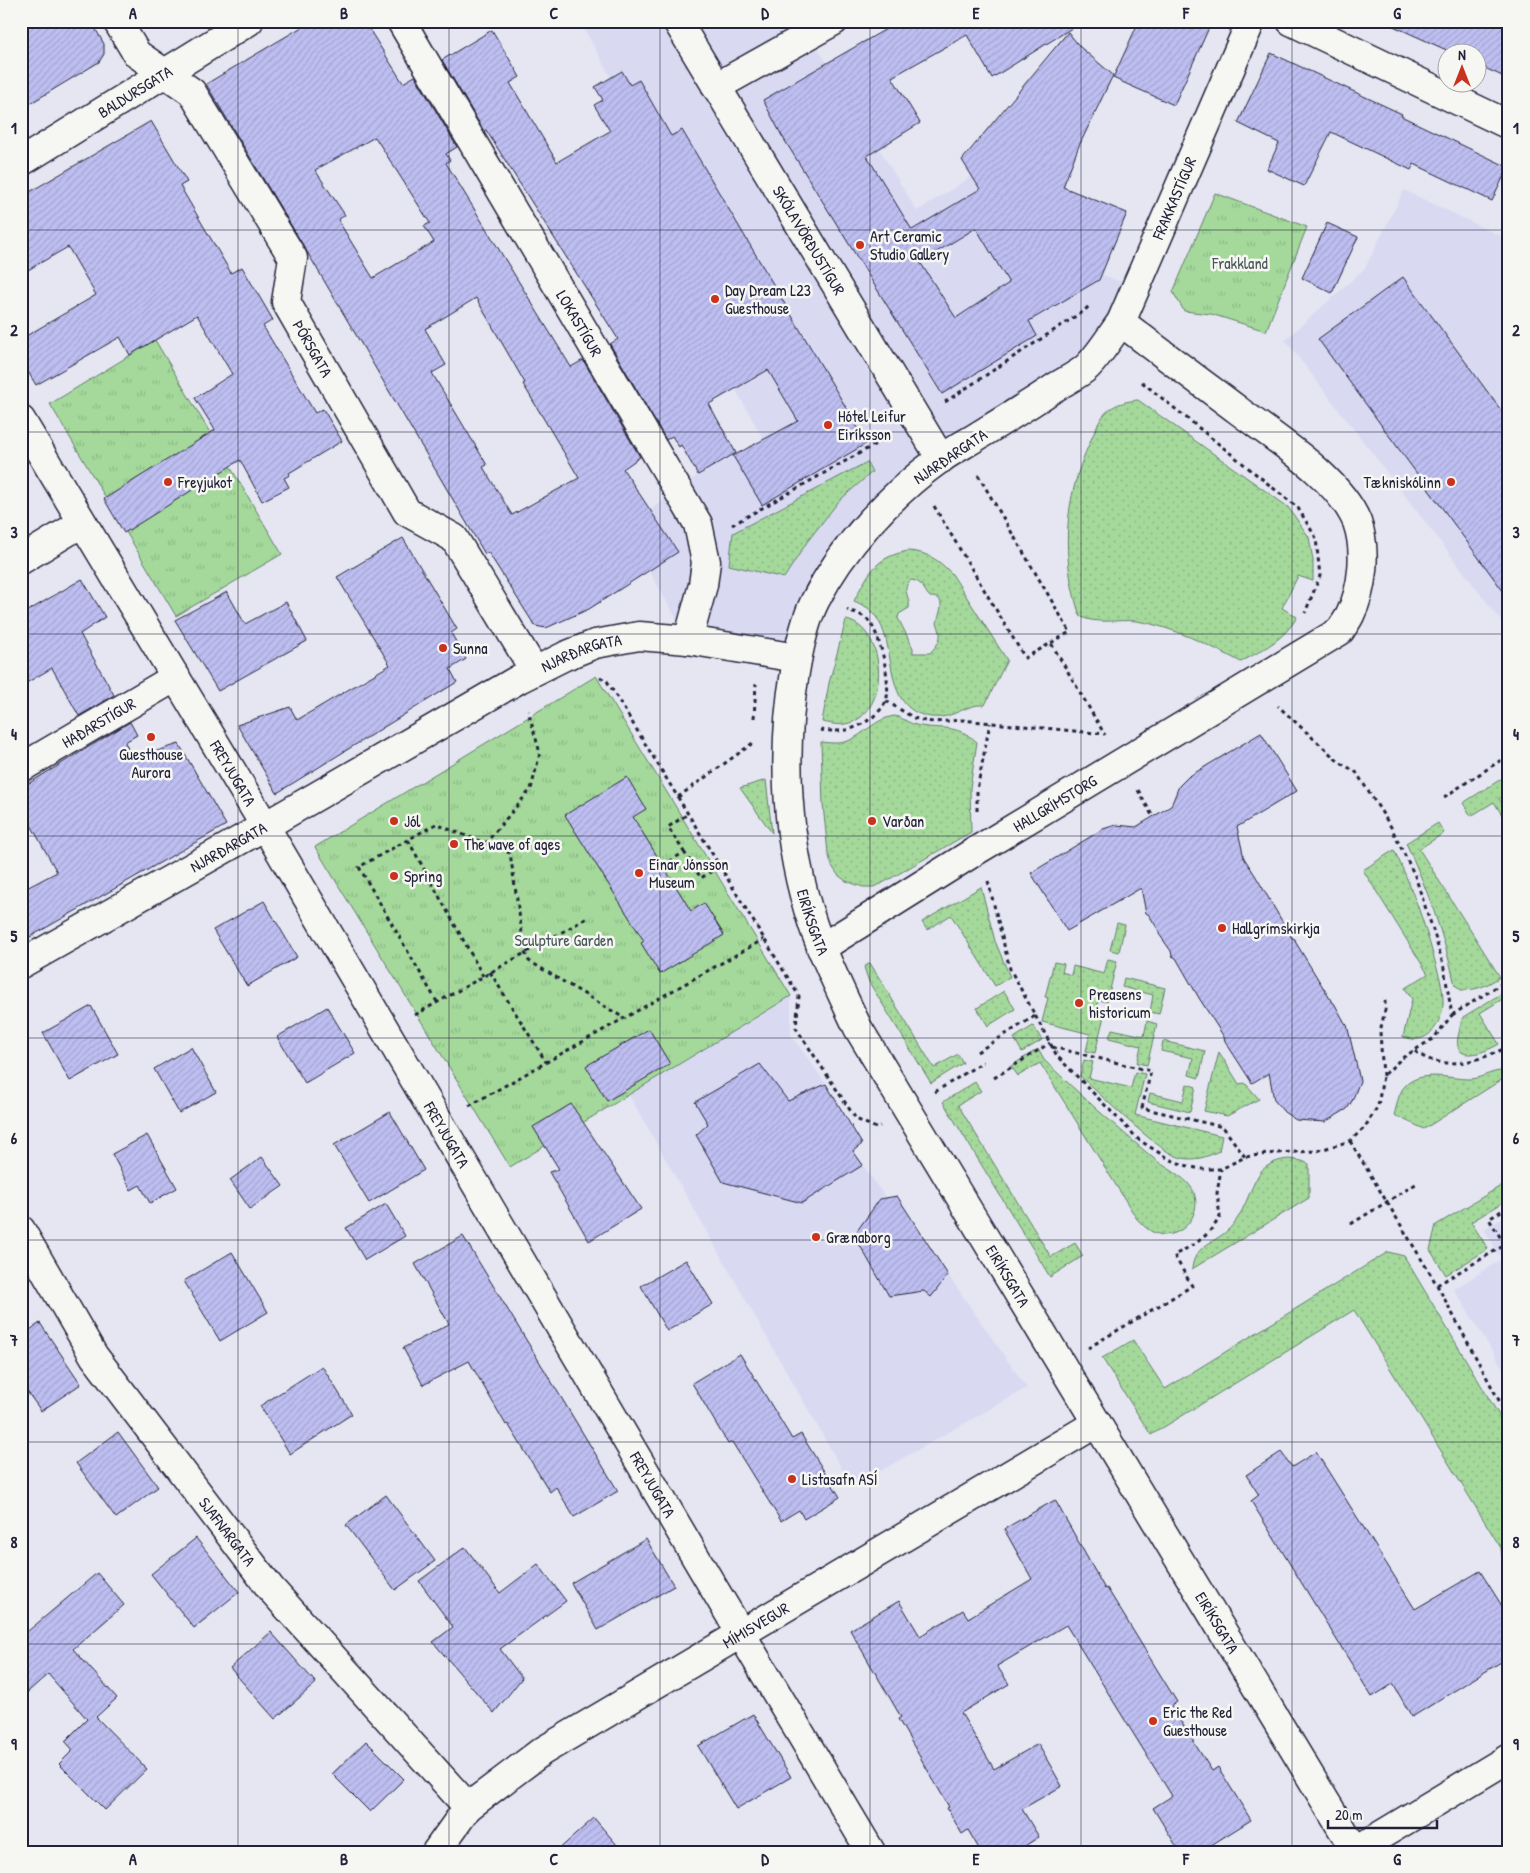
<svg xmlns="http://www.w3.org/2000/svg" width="1530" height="1873" font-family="'Patrick Hand',sans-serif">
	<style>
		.built { fill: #d9daf2 }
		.grass { fill: url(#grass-dots); stroke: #637e6b; fill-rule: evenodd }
		.park { fill: url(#park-tufts); stroke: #637e6b }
		.building { fill: url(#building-hatch); stroke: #22223b; fill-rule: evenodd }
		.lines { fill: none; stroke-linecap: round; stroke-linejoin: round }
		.minor-casing { stroke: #22223b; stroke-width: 31 }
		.path { stroke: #22223b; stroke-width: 3; stroke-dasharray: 4 4; stroke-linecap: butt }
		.minor { stroke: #f6f6f2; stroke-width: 28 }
		.grid { fill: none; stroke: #22223b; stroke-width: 1; stroke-opacity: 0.55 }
		.poi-dot { fill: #c8321e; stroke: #f6f6f2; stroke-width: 2 }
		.labels { text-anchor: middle; stroke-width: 5; stroke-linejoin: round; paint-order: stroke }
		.street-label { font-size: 16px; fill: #22223b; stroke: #f6f6f2 }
		.poi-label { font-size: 16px; fill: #22223b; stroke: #f6f6f2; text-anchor: start }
		.park-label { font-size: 16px; fill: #495958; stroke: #f6f6f2 }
		.neatline { fill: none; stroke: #22223b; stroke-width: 2 }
		.grid-label { font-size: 16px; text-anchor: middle; font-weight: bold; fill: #22223b }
	</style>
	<defs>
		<pattern id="grass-dots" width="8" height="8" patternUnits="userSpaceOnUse" patternTransform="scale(1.25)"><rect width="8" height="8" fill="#a4d99b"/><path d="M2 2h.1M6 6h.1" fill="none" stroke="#8dba86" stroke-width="1.8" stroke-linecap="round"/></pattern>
		<pattern id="park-tufts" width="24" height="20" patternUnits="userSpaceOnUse" patternTransform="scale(1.25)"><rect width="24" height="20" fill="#a4d99b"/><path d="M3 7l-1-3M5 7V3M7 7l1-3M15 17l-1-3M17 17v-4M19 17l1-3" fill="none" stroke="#8dba86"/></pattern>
		<pattern id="building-hatch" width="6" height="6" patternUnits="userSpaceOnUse" patternTransform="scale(1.25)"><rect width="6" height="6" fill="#bebff1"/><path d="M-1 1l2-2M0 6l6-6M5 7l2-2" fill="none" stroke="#a3a4d0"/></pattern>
	</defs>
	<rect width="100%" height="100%" fill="#e5e6f2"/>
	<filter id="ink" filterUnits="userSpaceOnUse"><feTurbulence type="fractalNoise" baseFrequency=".02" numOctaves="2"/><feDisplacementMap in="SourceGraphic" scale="10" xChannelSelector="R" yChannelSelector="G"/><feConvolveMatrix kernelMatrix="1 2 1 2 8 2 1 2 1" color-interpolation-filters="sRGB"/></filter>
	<g filter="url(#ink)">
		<path class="built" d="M597,21H805L808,32L917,211L980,171L1025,246L1130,285L1082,363L926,458L792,648L683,630L649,571L606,505L650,510L698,475L764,440L735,389L623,153L594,105L603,100L595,87L611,77L584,29Z
			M1404,190L1509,240V631L1285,340L1365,268Z
			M791,996V1035L826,1084L862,1144L853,1151L886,1198L897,1196L948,1275L1027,1388L852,1487L629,1095Z
			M1509,1214V1378L1454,1289L1502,1259L1484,1229Z"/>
		<path class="grass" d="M1138,400L1288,507L1309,537L1313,560V581L1298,576L1282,608L1297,617C1284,640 1262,650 1241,662C1209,645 1173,627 1137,621C1119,619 1094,625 1080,616C1060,556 1064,499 1090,442C1095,431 1100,416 1110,409C1118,403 1128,401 1138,400Z
			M867,462L872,472L839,501L807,542L784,578L729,565L733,533Z
			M908,551C927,552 939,560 952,574L1007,660L985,705C965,703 954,720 931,717C877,709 902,641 871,611C867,606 860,604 854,601C868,574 875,557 908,551ZM911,580C923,581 923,590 930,597C948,597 939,612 937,623C943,637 940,642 930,653H913V648L898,618L899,614L909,608C911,597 900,589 911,580Z
			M846,620C888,628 891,717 845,724C838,726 829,723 822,722L829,683Z
			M894,716C902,717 908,723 916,725C942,731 953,722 977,742L970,788L971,832L881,884L873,887H863L846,881L838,875L832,866L828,853L823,805L821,742C830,743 840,744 848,741C865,734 875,719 894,716Z
			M1509,774V793L1499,799L1509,814V826L1494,802L1471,816L1463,803Z
			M766,780L772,833L740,788Z
			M1438,823L1444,833L1419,849L1500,977C1485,986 1479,990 1461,990L1455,985C1444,935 1427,888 1406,843Z
			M1394,850C1411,885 1424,921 1434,958C1438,972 1443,986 1443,1000C1444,1014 1435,1037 1418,1039C1413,1040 1408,1038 1403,1037L1412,999L1405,988L1428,974L1363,870Z
			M981,887L995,941L1010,977L995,986L951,915L927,930L922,922Z
			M1117,923L1125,925L1119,952L1110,950Z
			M1108,959L1117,961L1107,1002L1099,1000L1096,1009L1105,1012L1095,1053L1086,1051L1090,1034L1042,1022L1048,998L1045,997L1054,962L1064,964L1062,972L1071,975L1073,966L1104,974Z
			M870,963L934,1068L958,1054L963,1063L931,1083L869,982L864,967Z
			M1124,978L1165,988L1159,1014L1150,1012L1153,995L1122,987Z
			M1509,989V995L1480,1013L1499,1044C1486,1052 1453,1065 1458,1037C1460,1030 1460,1023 1463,1017Z
			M1004,991L1015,1009L988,1026L977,1008Z
			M1147,1021L1157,1024L1147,1065L1137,1063L1141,1046L1109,1038L1112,1029L1144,1036Z
			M1033,1026L1042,1040L1022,1052L1014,1038Z
			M1163,1041L1205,1051L1199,1078L1189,1075L1193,1058L1161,1051Z
			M1038,1049L1044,1060C1079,1094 1115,1126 1152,1157C1163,1167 1183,1175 1191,1187C1207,1211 1181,1243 1155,1233C1147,1230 1142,1224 1137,1219L1040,1063L1018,1076L1011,1066Z
			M1219,1052L1239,1084L1245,1083L1259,1099L1227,1116L1204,1111Z
			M1084,1060L1093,1062L1089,1078L1131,1088L1135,1072L1145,1074L1135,1115L1222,1136L1219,1151C1207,1157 1195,1161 1182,1158C1169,1155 1160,1146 1149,1138C1125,1119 1103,1097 1080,1076Z
			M1500,1071L1506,1077L1424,1129L1394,1115C1397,1106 1398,1093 1405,1086C1421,1069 1450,1079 1469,1079C1480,1079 1489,1072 1500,1071Z
			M975,1082L981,1091L958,1105L1051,1257L1075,1243L1083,1256L1050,1277L943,1102Z
			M1187,1084L1196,1087L1190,1112L1148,1102L1150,1093L1183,1101Z
			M1289,1159L1302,1161L1309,1164V1198L1192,1269C1194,1246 1212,1244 1227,1231C1245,1215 1248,1190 1261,1171C1270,1163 1278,1160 1289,1159Z
			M1509,1181V1199L1471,1222L1488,1249L1446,1275L1430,1250L1436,1225Z
			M1388,1252L1404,1256L1509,1432V1593L1506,1588L1501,1548L1354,1310L1151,1435L1102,1358L1133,1340L1165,1389Z"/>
		<path class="park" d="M1215,193L1307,227L1266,331L1211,314L1184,311L1173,292Z
			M155,340L282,554L176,616L50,404Z
			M596,676L791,996L510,1167L315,847Z"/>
		<path class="building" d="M21,21H91L104,44V54L99,62L21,109Z
			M312,21H364L403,83L415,76L457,147L446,154L450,160L446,163L571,367L583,360L640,457L623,469L678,552L589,609L546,628L535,626L488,552L485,554L306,250L206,84ZM375,137L430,223L424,226L434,242L373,278L338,220L345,215L315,170ZM476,298L525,383L523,384L579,478L512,515L483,467L487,465L432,373L446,365L425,329Z
			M900,21H1083L992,78L967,35L892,77L920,123L867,156L912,230L980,189L962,160L1068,32L1080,47L1113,75L1078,148L1063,187L1127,213L1099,280L1029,321L1037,336L942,394L782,136L763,100ZM976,228L1009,283L956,318L920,262Z
			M1139,21H1212L1174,105L1113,78Z
			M1382,21H1509V79L1478,65V52H1451Z
			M492,30L520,77L510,83L557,162L610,131L594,105L603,100L595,87L622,71L630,85L639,80L671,136L682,130L867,443L762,505L733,456L798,421L768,370L709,404L736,453L698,475L681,445L679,447L672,436L666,440L610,344L618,339L486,130L484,131L442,60Z
			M1271,53L1402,114L1401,116L1508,167L1492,201L1414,164L1411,170L1331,132L1304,186L1267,169L1279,143L1238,123Z
			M151,121L187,182L180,186L231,273L242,267L273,320L263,326L315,413L323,409L342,441L289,473L290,475L284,478L289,487L262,501L240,460L124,533L104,499L215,430L195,398L232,374L197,315L130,355L120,337L36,385L21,360V339L96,295L68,247L21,274V197Z
			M1327,223L1358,237L1332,293L1302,278Z
			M1403,277L1509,421V599L1318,339Z
			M403,538L457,629L451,633L466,659L450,669L457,682L277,793L237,725L290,707L297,720L390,665L337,577Z
			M82,579L105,617L80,634L114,695L79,716L52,668L21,686V615Z
			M227,592L245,624L286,602L307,641L218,691L175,620Z
			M130,722L137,735L125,742L132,759L179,744L226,825L21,942V891L57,872L21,807V788Z
			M1261,733L1297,791L1237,827L1244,858L1255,875L1292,938L1295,939L1296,943L1332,1002L1334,1003L1345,1023L1347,1025L1357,1067L1360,1081L1352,1101L1347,1109L1325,1122L1296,1120L1284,1112L1274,1100L1269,1073L1252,1083L1225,1041L1224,1037L1199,998L1176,958L1172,956L1171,951L1159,934V931L1149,915L1146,913L1141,888L1067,931L1031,873L1103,829L1116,825L1136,827L1171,806L1179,786L1188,777Z
			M627,777L646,809L633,817L691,911L704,903L724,935L660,974L641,943L644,941L565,815Z
			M264,901L297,957L247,986L213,930Z
			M91,1006L118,1054L70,1081L43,1033Z
			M327,1007L355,1053L305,1083L277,1037Z
			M649,1029L670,1064L607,1101L586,1066Z
			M191,1047L216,1092L179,1113L154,1069Z
			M760,1064L788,1101L826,1084L862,1144L853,1151L863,1165L802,1203L723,1182L696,1135L708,1124L695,1102Z
			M571,1104L641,1209L589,1241L549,1172L559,1169L533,1127Z
			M390,1112L424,1170L369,1203L334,1145Z
			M147,1135L177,1188L150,1203L140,1185L131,1190L112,1154Z
			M262,1157L283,1186L250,1209L230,1180Z
			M897,1196L948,1275L931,1297L924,1291L889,1296L854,1235L880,1199Z
			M386,1204L405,1236L365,1260L346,1228Z
			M463,1236L618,1491L574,1517L556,1487L550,1492L508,1424L506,1425L469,1361L423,1385L403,1348L449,1324L415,1264Z
			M232,1252L268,1312L220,1341L184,1281Z
			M686,1260L713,1304L667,1331L641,1286Z
			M40,1323L81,1384L41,1411L21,1383V1336Z
			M740,1354L792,1439L801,1434L840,1497L804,1519L799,1510L781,1521L732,1442L728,1444L692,1383Z
			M322,1366L352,1414L290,1454L260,1406Z
			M118,1432L158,1487L116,1518L76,1463Z
			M1281,1452L1292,1467L1316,1452L1415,1609L1480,1571L1509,1617V1657L1412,1717L1393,1684L1372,1697L1251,1501L1259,1495L1246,1475Z
			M386,1495L435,1561L395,1590L346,1525Z
			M1055,1500L1105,1589L1107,1588L1177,1702L1171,1706L1212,1771L1218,1767L1251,1820L1200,1852H1180L1153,1808L1172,1796L1066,1625L997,1666L1009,1684L961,1713L994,1769L1038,1744L1062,1786L1022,1809L1039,1837L1015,1852H981L968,1830L962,1834L947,1808L949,1807L898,1719L901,1717L850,1630L899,1601L920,1636L963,1610L968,1618L1032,1579L1004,1529Z
			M196,1538L239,1592L194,1628L151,1574Z
			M646,1539L674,1586L598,1630L571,1583Z
			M465,1547L500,1593L538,1564L566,1601L500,1649L522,1678L494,1713L433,1642L453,1627L419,1581Z
			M97,1573L124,1605L73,1649L117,1698L96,1717L147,1769L105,1810L59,1764L73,1750L65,1741L87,1719L48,1674L21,1698V1637Z
			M271,1632L316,1683L275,1719L230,1668Z
			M753,1714L791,1777L736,1809L698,1746Z
			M366,1741L404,1779L370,1812L332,1774Z
			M594,1818L623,1852H556Z"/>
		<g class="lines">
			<defs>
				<g id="minor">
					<path id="s1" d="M117,21L137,54L192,92L293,258L286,302L407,512L454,538L534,670"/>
					<path id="s2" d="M401,21L698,524L706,562L703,585L688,640"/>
					<path id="s3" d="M677,21L941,459"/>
					<path id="s4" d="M1251,21L1121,322C1110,337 1100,354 1087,367C1078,375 1065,381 1054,388C1030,404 1006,419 981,434C967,443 953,450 940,459C891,494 842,547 815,601C804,623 799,648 795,672C781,754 786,845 813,925C825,960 842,994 858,1028L1356,1852"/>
					<path d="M1291,21L1509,125"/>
					<path d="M716,87L834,21"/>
					<path id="s5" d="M21,162L249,21"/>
					<path id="s6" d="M21,420L265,826L712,1585L871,1852"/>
					<path d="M21,560L82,523"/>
					<path id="s7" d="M21,768L176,677"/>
					<path id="s8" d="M821,948L974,852L1340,631C1343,626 1347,621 1350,615C1363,589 1367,550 1357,522C1339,478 1276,439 1239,411C1199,381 1160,352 1121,322"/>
					<path id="s9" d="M21,964L265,826L519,679L565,656L595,644L639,636L688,640L797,658"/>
					<path id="s10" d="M21,1230L94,1356L271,1589L468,1807"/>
					<path id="s11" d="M436,1852L468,1807L541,1752L1097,1423"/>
					<path d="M1353,1852L1509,1758"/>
				</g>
			</defs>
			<use href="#minor" class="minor-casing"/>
			<path class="path" d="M1142,382L1298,508L1316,538L1320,576L1305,613
				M945,402L1085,310L1091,304
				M978,475L1070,632L1051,643
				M934,506L1025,658L1051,643L1105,735
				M732,525L890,436
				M600,677L607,681L799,996L796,1028L856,1119L876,1128L880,1126
				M886,701L914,718L925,721L934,722L962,720L1105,734
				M754,718L756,684
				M820,730C841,733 857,730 874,716C878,712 884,707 886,701C892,685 880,632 868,620C863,615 854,612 847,610
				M1138,790L1153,817
				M678,797L753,743V742
				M1444,797L1509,755
				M977,811V790L990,723
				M408,840L483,976
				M485,844L531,789L540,753L528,711
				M684,852L701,878L720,866
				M663,866L684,852L668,827L688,814
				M988,881L1010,969L1057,1056L1139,1140L1169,1159L1184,1165L1200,1169H1221L1245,1157L1276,1153L1317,1151L1350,1141L1365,1127L1378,1106L1383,1076L1402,1058L1434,1038L1452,1015L1444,968L1434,933L1415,876L1391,827L1356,772L1339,762L1278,706
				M490,972L546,1062
				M437,1002L359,867L436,824L510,853L525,953L529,961L624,1018
				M415,1015L587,918
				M1452,1015L1509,979
				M1052,1047L1151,1071L1142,1108L1223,1127L1245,1157
				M1415,1051C1441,1073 1481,1061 1509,1046
				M977,1052L1035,1016
				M1383,1076L1380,1032L1385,1010V997
				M994,1078L1050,1043
				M935,1092L983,1062
				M469,1106L764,939
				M1350,1141L1437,1285L1509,1419
				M1351,1224L1419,1182
				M1437,1285L1505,1245L1489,1219L1509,1206
				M1088,1348L1192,1286L1174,1255C1196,1244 1207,1238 1220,1217L1217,1193L1221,1169"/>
			<use href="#minor" class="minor"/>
		</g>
	</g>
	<path class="grid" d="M238,21V1852M449,21V1852M660,21V1852M870,21V1852M1081,21V1852M1292,21V1852M21,230H1509M21,432H1509M21,634H1509M21,836H1509M21,1038H1509M21,1240H1509M21,1442H1509M21,1644H1509"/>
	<g class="poi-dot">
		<circle cx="860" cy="245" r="5"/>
		<circle cx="715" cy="299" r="5"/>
		<circle cx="828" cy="425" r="5"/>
		<circle cx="168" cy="482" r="5"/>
		<circle cx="1451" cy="482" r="5"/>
		<circle cx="443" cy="648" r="5"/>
		<circle cx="151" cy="737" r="5"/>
		<circle cx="394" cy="821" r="5"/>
		<circle cx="872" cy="821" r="5"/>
		<circle cx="454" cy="844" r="5"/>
		<circle cx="639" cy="873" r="5"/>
		<circle cx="394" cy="876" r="5"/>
		<circle cx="1222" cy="928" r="5"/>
		<circle cx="1079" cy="1003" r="5"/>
		<circle cx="816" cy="1237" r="5"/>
		<circle cx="792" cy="1479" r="5"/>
		<circle cx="1153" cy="1721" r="5"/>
	</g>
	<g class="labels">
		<g class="street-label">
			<text dy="6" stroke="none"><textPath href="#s5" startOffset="134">BALDURSGATA</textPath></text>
			<text transform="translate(1174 198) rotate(-67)" y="6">FRAKKASTÍGUR</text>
			<text dy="6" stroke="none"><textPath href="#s3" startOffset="256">SKÓLAVÖRÐUSTÍGUR</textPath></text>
			<text dy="6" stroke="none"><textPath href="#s2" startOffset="351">LOKASTÍGUR</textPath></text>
			<text dy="6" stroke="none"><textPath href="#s1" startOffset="398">ÞÓRSGATA</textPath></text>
			<text transform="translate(950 456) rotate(-34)" y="6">NJARÐARGATA</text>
			<text dy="6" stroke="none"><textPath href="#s9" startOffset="642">NJARÐARGATA</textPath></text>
			<text dy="6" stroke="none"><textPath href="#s7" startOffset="90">HAÐARSTÍGUR</textPath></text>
			<text dy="6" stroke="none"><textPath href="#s6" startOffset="412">FREYJUGATA</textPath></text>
			<text dy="6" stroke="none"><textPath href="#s8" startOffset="275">HALLGRÍMSTORG</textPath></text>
			<text dy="6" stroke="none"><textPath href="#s9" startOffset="238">NJARÐARGATA</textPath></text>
			<text dy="6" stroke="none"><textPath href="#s4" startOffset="1076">EIRÍKSGATA</textPath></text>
			<text dy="6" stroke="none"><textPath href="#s6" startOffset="832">FREYJUGATA</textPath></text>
			<text dy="6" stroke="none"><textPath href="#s4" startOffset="1481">EIRÍKSGATA</textPath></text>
			<text dy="6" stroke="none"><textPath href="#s6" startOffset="1238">FREYJUGATA</textPath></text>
			<text dy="6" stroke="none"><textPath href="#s10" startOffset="366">SJAFNARGATA</textPath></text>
			<text dy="6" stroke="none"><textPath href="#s4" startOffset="1886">EIRÍKSGATA</textPath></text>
			<text dy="6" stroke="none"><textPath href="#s11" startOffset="396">MÍMISVEGUR</textPath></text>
		</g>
		<g class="poi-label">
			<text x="870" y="242">Art Ceramic<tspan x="870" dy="18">Studio Gallery</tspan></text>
			<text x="725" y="296">Day Dream L23<tspan x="725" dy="18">Guesthouse</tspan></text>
			<text x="838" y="422">Hótel Leifur<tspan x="838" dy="18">Eiríksson</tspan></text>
			<text x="178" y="488">Freyjukot</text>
			<text x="1441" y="488" text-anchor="end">Tækniskólinn</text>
			<text x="453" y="654">Sunna</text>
			<text x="151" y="760" text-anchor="middle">Guesthouse<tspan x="151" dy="18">Aurora</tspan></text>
			<text x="404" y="827">Jól</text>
			<text x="882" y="827">Varðan</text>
			<text x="464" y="850">The wave of ages</text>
			<text x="649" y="870">Einar Jónsson<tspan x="649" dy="18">Museum</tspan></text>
			<text x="404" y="882">Spring</text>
			<text x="1232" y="934">Hallgrímskirkja</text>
			<text x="1089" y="1000">Preasens<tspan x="1089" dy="18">historicum</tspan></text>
			<text x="826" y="1243">Grænaborg</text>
			<text x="802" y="1485">Listasafn ASÍ</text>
			<text x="1163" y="1718">Eric the Red<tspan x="1163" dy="18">Guesthouse</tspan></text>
		</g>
		<g class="park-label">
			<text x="1240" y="269">Frakkland</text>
			<text x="564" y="946">Sculpture Garden</text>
		</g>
	</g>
	<rect width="1530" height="1873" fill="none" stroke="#f6f6f2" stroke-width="55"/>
	<g transform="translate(1462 68)"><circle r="24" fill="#f6f6f2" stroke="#a1a1a9"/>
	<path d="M0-4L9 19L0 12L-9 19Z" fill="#c8321e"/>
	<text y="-8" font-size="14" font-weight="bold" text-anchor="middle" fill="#22223b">N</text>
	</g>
	<path d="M1328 1820v8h109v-8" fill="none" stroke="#22223b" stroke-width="2.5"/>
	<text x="1335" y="1820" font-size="15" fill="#22223b" stroke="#f6f6f2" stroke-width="4" paint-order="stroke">20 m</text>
	<rect x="28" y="28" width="1474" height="1818" class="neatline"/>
	<g class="grid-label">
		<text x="133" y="19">A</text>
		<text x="344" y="19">B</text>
		<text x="554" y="19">C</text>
		<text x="765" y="19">D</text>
		<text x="976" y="19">E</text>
		<text x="1186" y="19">F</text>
		<text x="1397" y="19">G</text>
		<text x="14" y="134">1</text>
		<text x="1516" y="134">1</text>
		<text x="14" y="336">2</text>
		<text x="1516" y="336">2</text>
		<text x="14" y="538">3</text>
		<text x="1516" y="538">3</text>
		<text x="14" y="740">4</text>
		<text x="1516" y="740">4</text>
		<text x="14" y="942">5</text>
		<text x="1516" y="942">5</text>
		<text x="14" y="1144">6</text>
		<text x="1516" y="1144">6</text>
		<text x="14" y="1346">7</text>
		<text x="1516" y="1346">7</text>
		<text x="14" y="1548">8</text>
		<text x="1516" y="1548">8</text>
		<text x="14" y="1750">9</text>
		<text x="1516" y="1750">9</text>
		<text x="133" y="1865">A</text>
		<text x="344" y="1865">B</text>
		<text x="554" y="1865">C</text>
		<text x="765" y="1865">D</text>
		<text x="976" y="1865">E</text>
		<text x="1186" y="1865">F</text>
		<text x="1397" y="1865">G</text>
	</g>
</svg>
